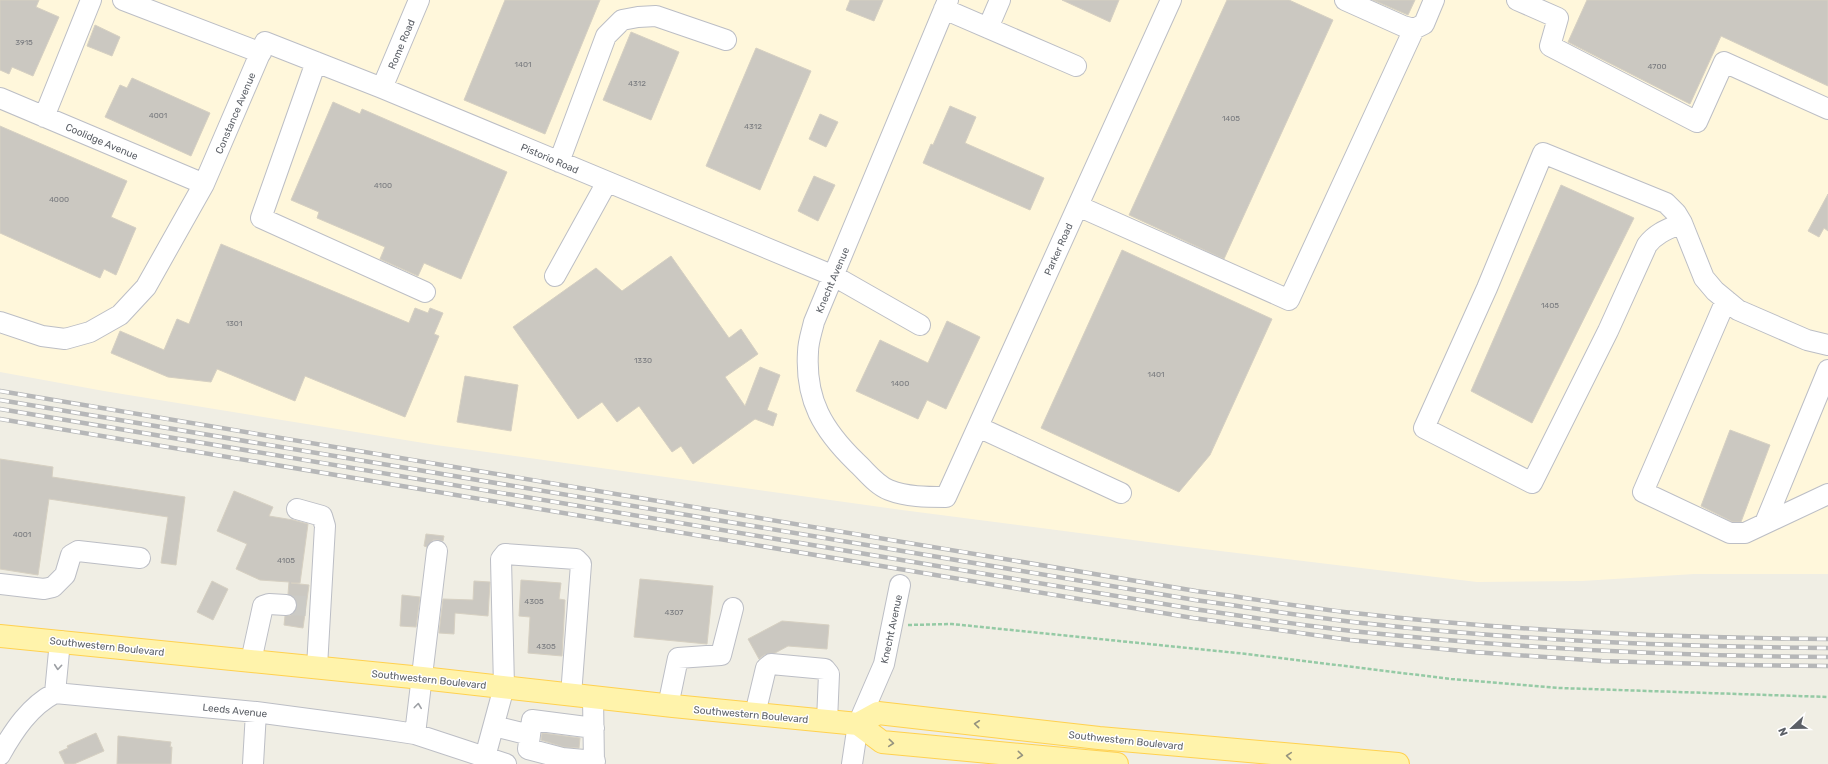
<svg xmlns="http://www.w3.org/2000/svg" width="1828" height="764" font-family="Rubik,sans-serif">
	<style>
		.commercial { fill: #fff7db }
		.building { fill: #cbc8c1; stroke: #d6d0c2 }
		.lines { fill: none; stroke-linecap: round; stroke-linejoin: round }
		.minor-tunnel { stroke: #cbcac5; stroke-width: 20; stroke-dasharray: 20 10; stroke-linecap: butt }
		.minor-casing { stroke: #bcbec5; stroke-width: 22 }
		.major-casing { stroke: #ffd14f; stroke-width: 24 }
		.path { stroke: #95caa5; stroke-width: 2.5; stroke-dasharray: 4 2; stroke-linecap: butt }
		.minor { stroke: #fff; stroke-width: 20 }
		.major { stroke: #fff3ab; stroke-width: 22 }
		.rail-casing { stroke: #b6b7b8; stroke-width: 4.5 }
		.rail { stroke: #fff; stroke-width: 3; stroke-dasharray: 9; stroke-linecap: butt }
		.oneway { stroke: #9da0a4 }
		.oneway2 { stroke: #95937f }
		.labels { text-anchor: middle; stroke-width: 3; stroke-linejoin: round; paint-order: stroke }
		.number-label { font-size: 8px; fill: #787a7e }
		.street-label { font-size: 10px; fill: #5c6067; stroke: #fff }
	</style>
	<rect width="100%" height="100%" fill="#f0eee4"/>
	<path class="commercial" d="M0,0H1828V574H1694L1582,581L1477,582L1179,546L902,510L436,445L104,391L0,372Z"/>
	<path class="building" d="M0,0H39L36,7L59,17L33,76L12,67L9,74L0,70Z
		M505,0H600L545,134L464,100Z
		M850,0H883L874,21L846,10Z
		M1062,0H1119L1110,22Z
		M1227,0H1289L1333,20L1224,259L1129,215Z
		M1373,0H1415L1408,15Z
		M1587,0H1828V86L1721,36L1690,104L1568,42Z
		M95,25L120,37L112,56L87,46Z
		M631,32L679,52L651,120L603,100Z
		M756,48L811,71L760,190L706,166Z
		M132,78L210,113L191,156L105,117L120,85L127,88Z
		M333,102L360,114L362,109L507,172L461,279L424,263L418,276L380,259L385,247L317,218L319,212L291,200Z
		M950,106L976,117L965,143L1044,178L1030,210L923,163L931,144L933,145Z
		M820,114L838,122L826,147L809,139Z
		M0,126L127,181L111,217L136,228L116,275L104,269L100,278L0,233Z
		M814,176L835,185L818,221L798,211Z
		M1561,185L1634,218L1532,423L1471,391Z
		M1828,194V231L1824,228L1819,237L1808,231Z
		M221,244L409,323L415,308L428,313L430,308L443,313L434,334L439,336L405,417L305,376L295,401L217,369L211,382L168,377L111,353L120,331L164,350L177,319L189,324Z
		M1122,250L1272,319L1210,455L1179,492L1041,428Z
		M671,256L729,338L741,329L758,354L725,377L745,406L760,367L780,375L767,410L777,414L773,426L755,419L693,464L681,446L672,452L639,406L617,422L602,402L578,419L513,327L596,268L622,291Z
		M947,321L980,337L946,409L927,400L918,419L856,391L880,340L928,363Z
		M465,376L518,385L511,431L457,422Z
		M1730,430L1770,445L1741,522H1733L1701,506Z
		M0,459L53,467L52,477L185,497L176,565L161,563L168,517L49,499L38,575L0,569Z
		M234,491L273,507L269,516L293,520L308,524L300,583H291L309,585L303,628L284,625L285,616L291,615L296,611L297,606L296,600L288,594L289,582L260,580L236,569L247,544L217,531Z
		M426,534L444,536L443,541L438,540H433L427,547L424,546Z
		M640,579L713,586L707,644L634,637Z
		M521,580L561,583L559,599L565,600L562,656L528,653L530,617L519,616Z
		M212,581L228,589L213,620L197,612Z
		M474,581L490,582L488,616L455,613L454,634L439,633L443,599L473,600Z
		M402,595L420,597L416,627L400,626Z
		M782,621L829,625L827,649L788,646L775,653L764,655L759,659L748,639Z
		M96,733L104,751L74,764H65L59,752L68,748L67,746Z
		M542,733L580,738L579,748L564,747L541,740Z
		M118,736L171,742L170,747H172L171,764H117Z"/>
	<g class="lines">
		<path class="minor-tunnel" d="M286,605L306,606"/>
		<defs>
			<path id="minor" d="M123,0L261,53
				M948,0L814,322C812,331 808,342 808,352C805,400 823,430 856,462C866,471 876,485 889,490C907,497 926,497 946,497L1171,0
				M1345,0L1403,26L1414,29L1424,24L1434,0
				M1517,0L1558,18L1550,46L1697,122L1724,62L1828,109
				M944,9L1076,66
				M988,28L1000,0
				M316,62L261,218L425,292
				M382,88L419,0
				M0,98L204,184
				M44,117L91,0
				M559,162L606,36L622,20L638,17L656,16L726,40
				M1078,206L1289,300L1414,29
				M1682,223C1668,229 1656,233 1647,245L1608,331L1532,483L1424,428L1487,288L1543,153L1666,203L1676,213L1682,223L1704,278L1715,291L1738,310L1807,340L1828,345
				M555,276L607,182
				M1726,300L1643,492L1730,533H1745L1828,494
				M0,322L42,336L65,339L90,332L120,315L146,287L204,184L265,42L382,88L834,276L920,325
				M978,427L1121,493
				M297,509L322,516L325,526L317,667
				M1765,523L1828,370
				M0,584L44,589L53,587L65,575L71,555L78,551L140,558
				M251,661L263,606L269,604L286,605
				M55,693L60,641
				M593,697L594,764
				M668,706L678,658L721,655L733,608
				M755,714L766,668L771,664L825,669L829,674L827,721
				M494,726L530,735L528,749L562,758L595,761
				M415,734L437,551
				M530,735L532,720L594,728
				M0,755C14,730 30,706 55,693L256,712L376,728L415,734L506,764
				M485,757L504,687L501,559L505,554L576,559L581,564L571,695
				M253,764L256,712
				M852,764L858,724L884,664L900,585"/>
			<path id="major" d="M0,636L422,678L673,706L858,724L882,742L1117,764
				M858,724L878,713L1099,738L1398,764"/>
		</defs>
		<use href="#minor" class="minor-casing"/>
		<use href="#major" class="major-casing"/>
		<path class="path" d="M908,625L952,624L1247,654L1451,679L1559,688L1828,697"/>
		<use href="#minor" class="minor"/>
		<use href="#major" class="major"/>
		<defs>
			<path id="rail" d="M0,391L1196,591C1248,598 1301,607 1354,613C1511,631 1670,638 1828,639
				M0,400L1195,600C1247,607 1300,616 1353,622C1511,640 1669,647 1828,648
				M0,409L1194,609C1247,617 1299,625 1352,631C1511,648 1669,656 1828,657
				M0,419L1193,618L1350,640L1473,652L1602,661L1741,665L1828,666"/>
		</defs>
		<use href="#rail" class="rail-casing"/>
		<use href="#rail" class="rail"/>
	</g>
	<defs><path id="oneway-chevron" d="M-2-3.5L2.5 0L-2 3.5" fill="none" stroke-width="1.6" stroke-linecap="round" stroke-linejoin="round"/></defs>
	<g class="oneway">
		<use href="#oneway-chevron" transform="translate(58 667) rotate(95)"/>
		<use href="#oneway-chevron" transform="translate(418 706) rotate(-83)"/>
	</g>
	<g class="oneway2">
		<use href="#oneway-chevron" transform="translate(977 724) rotate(-174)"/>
		<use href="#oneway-chevron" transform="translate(891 743) rotate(5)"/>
		<use href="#oneway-chevron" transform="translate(1020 755) rotate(5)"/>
		<use href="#oneway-chevron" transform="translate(1289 756) rotate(-175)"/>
	</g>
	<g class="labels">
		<g class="number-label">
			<text x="24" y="45">3915</text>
			<text x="523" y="67">1401</text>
			<text x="1657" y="69">4700</text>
			<text x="637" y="86">4312</text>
			<text x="158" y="118">4001</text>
			<text x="1231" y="121">1405</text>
			<text x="753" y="129">4312</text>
			<text x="383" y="188">4100</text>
			<text x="59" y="202">4000</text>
			<text x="1550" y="308">1405</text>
			<text x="234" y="326">1301</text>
			<text x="643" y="363">1330</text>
			<text x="1156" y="377">1401</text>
			<text x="900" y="386">1400</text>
			<text x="22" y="537">4001</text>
			<text x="286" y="563">4105</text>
			<text x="534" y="604">4305</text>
			<text x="674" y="615">4307</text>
			<text x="546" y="649">4305</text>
		</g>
		<g class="street-label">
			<text transform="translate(401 44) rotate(-67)" y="4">Rome Road</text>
			<text transform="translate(235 113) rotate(-67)" y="4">Constance Avenue</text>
			<text transform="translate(102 141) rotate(23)" y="4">Coolidge Avenue</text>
			<text transform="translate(550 158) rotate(23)" y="4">Pistorio Road</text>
			<text transform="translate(1058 249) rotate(-66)" y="4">Parker Road</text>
			<text transform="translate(832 280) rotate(-67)" y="4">Knecht Avenue</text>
			<text transform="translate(891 629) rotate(-78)" y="4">Knecht Avenue</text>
			<text transform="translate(107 646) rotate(6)" y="4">Southwestern Boulevard</text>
			<text transform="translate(429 679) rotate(6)" y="4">Southwestern Boulevard</text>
			<text transform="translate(235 710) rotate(6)" y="4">Leeds Avenue</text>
			<text transform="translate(751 714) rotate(5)" y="4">Southwestern Boulevard</text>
			<text transform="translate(1126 740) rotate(6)" y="4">Southwestern Boulevard</text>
		</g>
	</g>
	<g transform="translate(1792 728) rotate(248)" stroke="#ffffff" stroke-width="3" paint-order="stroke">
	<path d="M0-3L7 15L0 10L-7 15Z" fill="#5c6067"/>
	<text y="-6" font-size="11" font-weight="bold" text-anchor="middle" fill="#5c6067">N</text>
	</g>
</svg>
